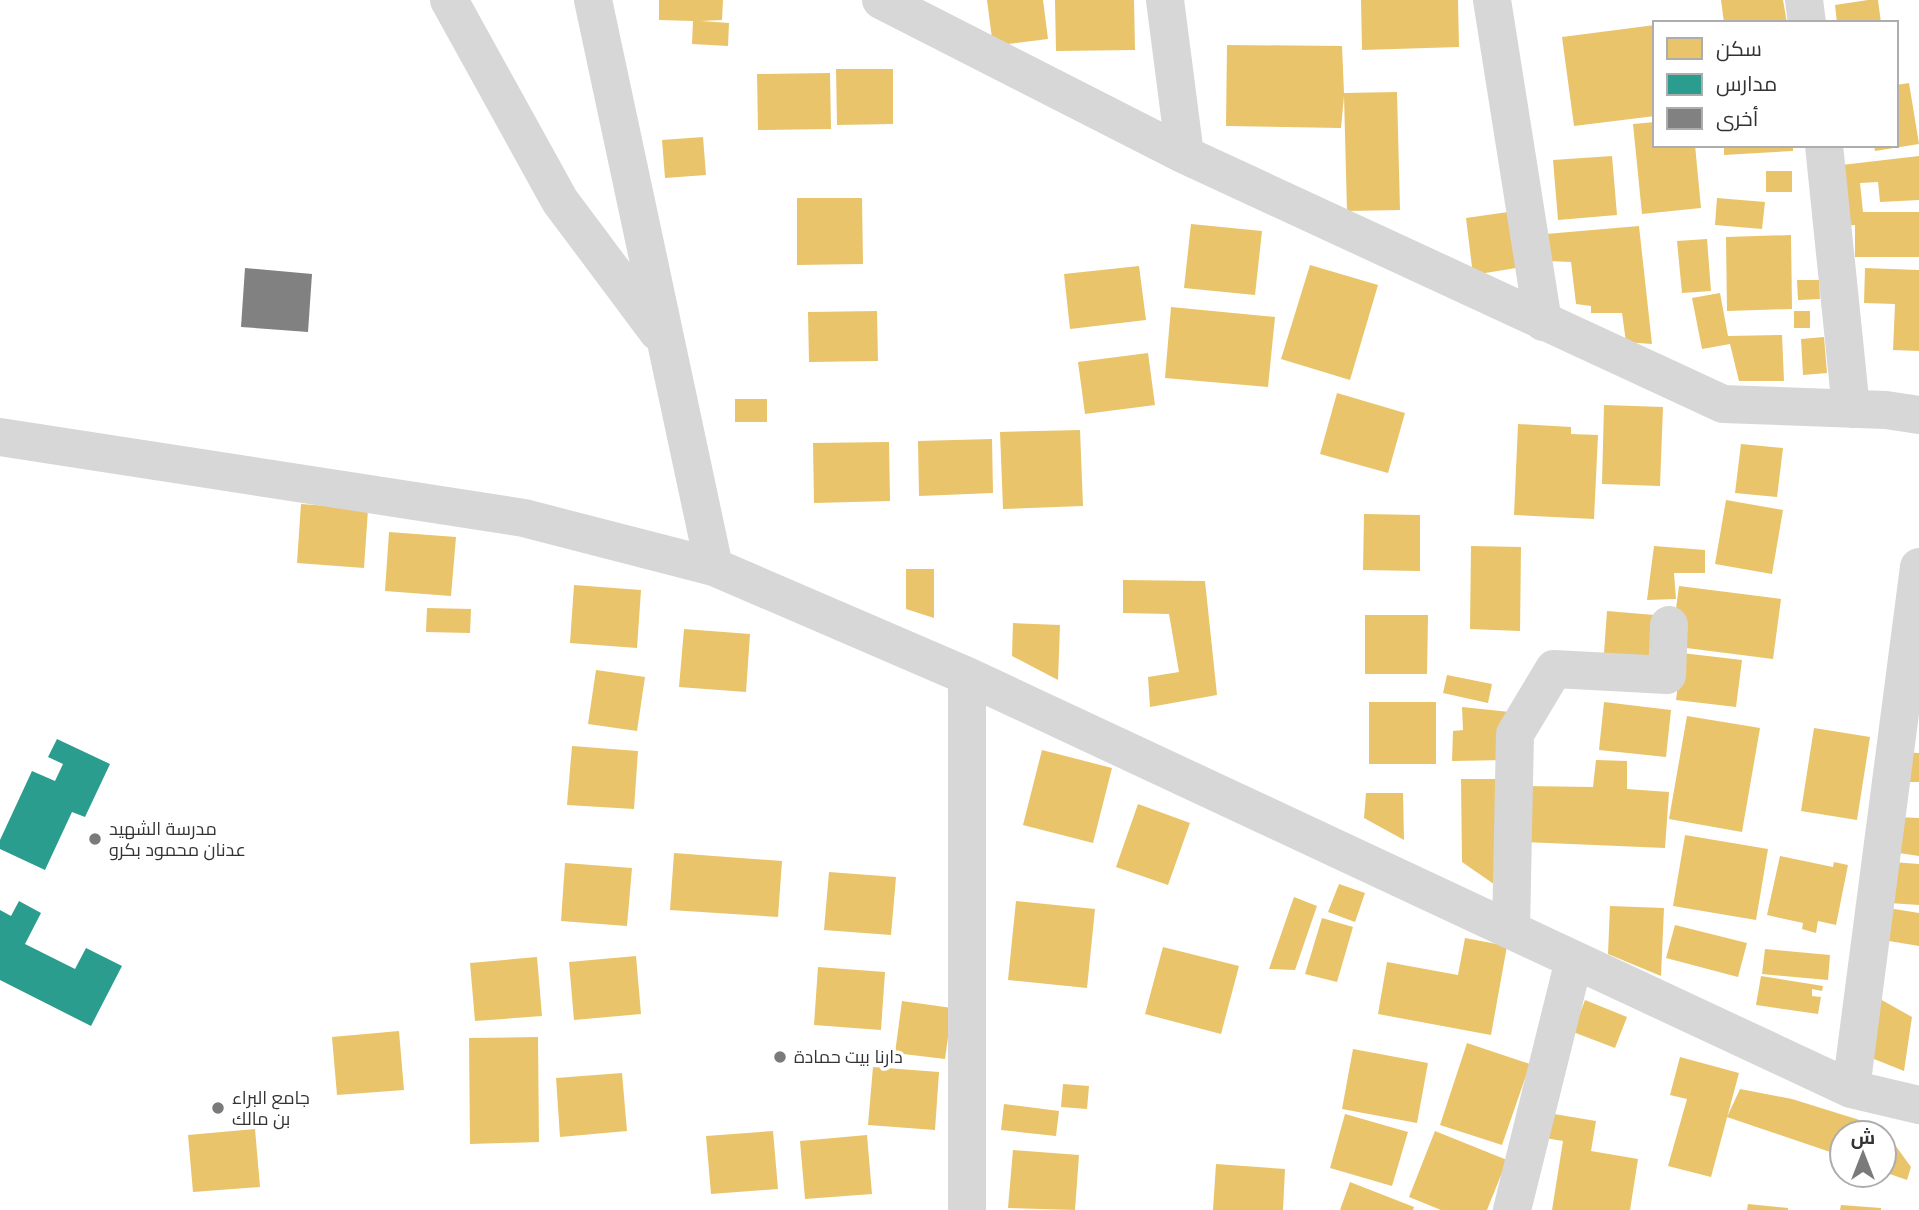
<svg xmlns="http://www.w3.org/2000/svg" width="1919" height="1210" font-family="Roboto,Cairo,sans-serif">
	<style>
		.homes { fill: #e9c46a }
		.schools { fill: #2a9d8f }
		.building { fill: #818181 }
		.lines { fill: none; stroke-linecap: round; stroke-linejoin: round }
		.minor { stroke: #d7d7d7; stroke-width: 38 }
		.poi-dot { fill: #7a7a7a; stroke: #fff; stroke-width: 2.5 }
		.labels { text-anchor: middle; stroke-width: 7; stroke-linejoin: round; paint-order: stroke }
		.poi-label { font-size: 18px; fill: #333; stroke: #fff; text-anchor: start }
	</style>
	<rect width="100%" height="100%" fill="#fff"/>
	<path class="homes" d="M659,0H723L722,20L701,21L729,23L728,46L692,44L693,21L659,20Z
		M987,0H1043L1048,39L993,46Z
		M1055,0H1134L1135,50L1056,51Z
		M1361,0H1458L1459,47L1362,50Z
		M1721,0H1783L1787,23H1724Z
		M1868,0H1878L1881,23H1837L1835,5Z
		M1655,25V116L1574,126L1562,37Z
		M1227,45L1342,46L1344,93L1397,92L1400,210L1347,211L1344,96L1341,128L1226,126Z
		M836,69H893V124L837,125Z
		M830,73L831,129L758,130L757,74Z
		M1909,83L1919,144L1875,151L1874,145H1896V85Z
		M1655,122V145H1695L1701,208L1642,214L1633,124Z
		M703,137L706,175L665,178L662,140Z
		M1724,145H1793V151L1724,155Z
		M1612,156L1617,215L1558,220L1553,160Z
		M1919,156V200L1880,202L1878,182L1860,183L1863,212H1919V257H1855V225L1841,226L1833,166Z
		M1766,171H1792V192H1766Z
		M797,198H862L863,264L797,265Z
		M1717,198L1765,202L1762,229L1715,225Z
		M1508,212L1516,268L1473,275L1466,218Z
		M1191,224L1262,231L1255,295L1184,288Z
		M1639,226L1652,344L1626,342L1622,313H1591V306L1576,304L1571,262L1547,261L1546,234Z
		M1791,235L1792,309L1727,311L1726,237Z
		M1707,239L1711,291L1682,293L1677,241Z
		M1310,265L1378,285L1350,380L1281,359Z
		M1139,266L1146,320L1070,329L1064,274Z
		M1865,268L1919,270V351L1893,350L1895,304L1864,303Z
		M1797,280H1819L1820,299L1798,300Z
		M1720,293L1728,336L1782,335L1784,381H1739L1730,344L1702,349L1692,298Z
		M1171,307L1275,317L1268,387L1165,378Z
		M877,311L878,361L809,362L808,312Z
		M1794,311H1810V328H1794Z
		M1824,337L1827,373L1803,375L1801,339Z
		M1148,353L1155,405L1085,414L1078,362Z
		M1337,393L1405,413L1388,473L1320,454Z
		M735,399H767V422H735Z
		M1604,405L1663,407L1660,486L1602,484Z
		M1518,424L1571,427V434L1598,435L1594,519L1514,515Z
		M1080,430L1083,506L1003,509L1000,432Z
		M992,439L993,493L919,496L918,441Z
		M889,442L890,501L814,503L813,443Z
		M1741,444L1783,448L1777,497L1735,493Z
		M1726,500L1783,510L1772,574L1715,564Z
		M301,504L368,509L364,568L297,563Z
		M1364,514L1420,515V571L1363,570Z
		M389,532L456,537L451,596L385,591Z
		M1471,546L1521,547L1520,631L1470,629Z
		M1654,546L1705,550V573H1674L1676,599L1647,600Z
		M906,569H934V618L906,609Z
		M1123,580L1205,581L1217,695L1150,707L1148,677L1179,672L1169,614L1123,613Z
		M574,585L641,590L637,648L570,643Z
		M1679,586L1781,599L1773,659L1671,646Z
		M427,608L471,609L470,633L426,632Z
		M1607,611L1666,616L1662,671L1603,667Z
		M1365,615H1428L1427,674H1365Z
		M1013,623L1060,625L1058,680L1012,656Z
		M684,629L750,634L746,692L679,687Z
		M1682,653L1742,660L1736,707L1676,700Z
		M596,670L645,677L637,731L588,724Z
		M1447,675L1492,684L1488,703L1443,693Z
		M1369,702H1436V764H1369Z
		M1604,702L1671,710L1666,757L1599,750Z
		M1462,707L1510,712L1506,760L1452,761L1453,731L1463,730Z
		M1687,716L1760,728L1742,832L1669,819Z
		M1814,728L1870,737L1857,820L1801,811Z
		M572,746L638,751L634,809L567,805Z
		M1042,750L1112,768L1093,843L1023,825Z
		M1900,752L1919,753V782H1899Z
		M1596,760L1627,761V789L1669,792L1665,848L1523,842L1524,786L1593,787Z
		M1461,779H1505L1501,889L1462,862Z
		M1366,793H1403L1404,840L1364,818Z
		M1138,804L1190,823L1168,885L1116,867Z
		M1896,817L1919,818V856L1892,852Z
		M1685,835L1768,849L1756,920L1673,906Z
		M674,853L782,861L778,917L670,910Z
		M1780,856L1833,867L1834,862L1848,865L1836,925L1818,921L1816,933L1802,929L1803,923L1767,915Z
		M1892,862L1919,864V905L1889,903Z
		M565,863L632,868L627,926L561,921Z
		M829,872L896,877L891,935L824,930Z
		M1339,884L1365,893L1355,922L1328,912Z
		M1294,897L1317,906L1295,970L1269,969Z
		M1016,901L1095,909L1087,988L1008,980Z
		M1610,906L1664,908L1661,976L1608,954Z
		M1888,908L1919,913V946L1883,940Z
		M1322,918L1353,927L1337,982L1305,974Z
		M1675,925L1747,943L1738,977L1666,958Z
		M1465,938L1507,946L1491,1035L1378,1014L1387,962L1458,975Z
		M1163,947L1239,966L1221,1034L1145,1014Z
		M1765,949L1830,955L1828,980L1762,974Z
		M636,956L641,1014L574,1020L569,962Z
		M537,957L542,1016L475,1021L470,963Z
		M818,967L885,972L881,1030L814,1025Z
		M1761,976L1823,986L1822,991L1812,989V996L1821,997L1818,1014L1756,1005Z
		M1871,994L1912,1017L1904,1071L1864,1055Z
		M1585,1000L1627,1017L1615,1048L1573,1032Z
		M902,1001L952,1008L945,1059L895,1053Z
		M399,1031L404,1090L337,1095L332,1037Z
		M538,1037L539,1142L470,1144L469,1038Z
		M1467,1043L1530,1064L1502,1145L1440,1125Z
		M1353,1049L1428,1063L1417,1123L1342,1109Z
		M1680,1057L1739,1073L1711,1177L1668,1166L1687,1099L1670,1095Z
		M873,1067L939,1072L935,1130L868,1125Z
		M622,1073L627,1131L560,1137L556,1078Z
		M1063,1084L1089,1086L1087,1109L1061,1107Z
		M1740,1089L1792,1099L1882,1127L1911,1167L1907,1180L1884,1172V1133H1842V1156L1727,1117Z
		M1004,1104L1059,1111L1056,1136L1001,1130Z
		M1548,1113L1596,1121L1591,1151L1638,1159L1630,1210H1552L1563,1141L1545,1138Z
		M1345,1114L1408,1132L1392,1186L1330,1168Z
		M255,1129L260,1187L193,1192L188,1135Z
		M773,1131L778,1189L711,1194L706,1136Z
		M1435,1131L1507,1160L1487,1210H1441L1409,1197Z
		M867,1135L872,1194L805,1199L800,1141Z
		M1013,1150L1079,1155L1075,1210L1008,1208Z
		M1216,1164L1285,1169L1283,1210H1213Z
		M1350,1182L1414,1207L1413,1210H1340Z
		M1748,1204L1788,1208V1210H1747Z
		M1841,1205L1881,1208V1210H1840Z"/>
	<path class="schools" d="M57,739L110,764L85,817L72,812L45,870L0,849V840L32,771L55,781L63,764L48,757Z
		M19,901L41,913L25,944L75,969L86,948L122,966L91,1026L0,980V910L11,916Z"/>
	<path class="building" d="M245,268L312,274L308,332L241,327Z"/>
	<g class="lines">
		<path class="minor" d="M449,0L560,201L658,332
			M593,0L714,567
			M881,0L1185,155L1723,404L1886,410L1919,415
			M1165,0L1185,155
			M1492,0L1543,322
			M1804,0L1807,23
			M1824,145L1851,409
			M0,437L524,518L714,567L967,676L1851,1089L1919,1105
			M967,676V1210
			M1511,930L1515,734L1554,669L1667,675L1669,625
			M1851,1089L1919,567
			M1512,1210L1574,960"/>
	</g>
	<g class="poi-dot">
		<circle cx="95" cy="839" r="7"/>
		<circle cx="780" cy="1057" r="7"/>
		<circle cx="218" cy="1108" r="7"/>
	</g>
	<g class="labels">
		<g class="poi-label">
			<text x="109" y="835">مدرسة الشهيد<tspan x="109" dy="21">عدنان محمود بكرو</tspan></text>
			<text x="794" y="1063">دارنا بيت حمادة</text>
			<text x="232" y="1104">جامع البراء<tspan x="232" dy="21">بن مالك</tspan></text>
		</g>
	</g>
	<rect x="1653" y="21" width="245" height="126" fill="#ffffff" stroke="#adadad" stroke-width="2"/>
	<rect x="1667" y="38" width="35" height="21" fill="#e9c46a" stroke="#adadad" stroke-width="2"/>
	<text x="1716" y="56" font-size="21" fill="#333333">سكن</text>
	<rect x="1667" y="74" width="35" height="21" fill="#2a9d8f" stroke="#adadad" stroke-width="2"/>
	<text x="1716" y="91" font-size="21" fill="#333333">مدارس</text>
	<rect x="1667" y="108" width="35" height="21" fill="#818181" stroke="#adadad" stroke-width="2"/>
	<text x="1716" y="126" font-size="21" fill="#333333">أخرى</text>
	<g transform="translate(1863 1154)"><circle r="33" fill="#ffffff" stroke="#adadad" stroke-width="2"/>
	<path d="M0-5L12 26L0 18L-12 26Z" fill="#7a7a7a"/>
	<text y="-10" font-size="19" font-weight="bold" text-anchor="middle" fill="#333333">ش</text>
	</g>
</svg>
